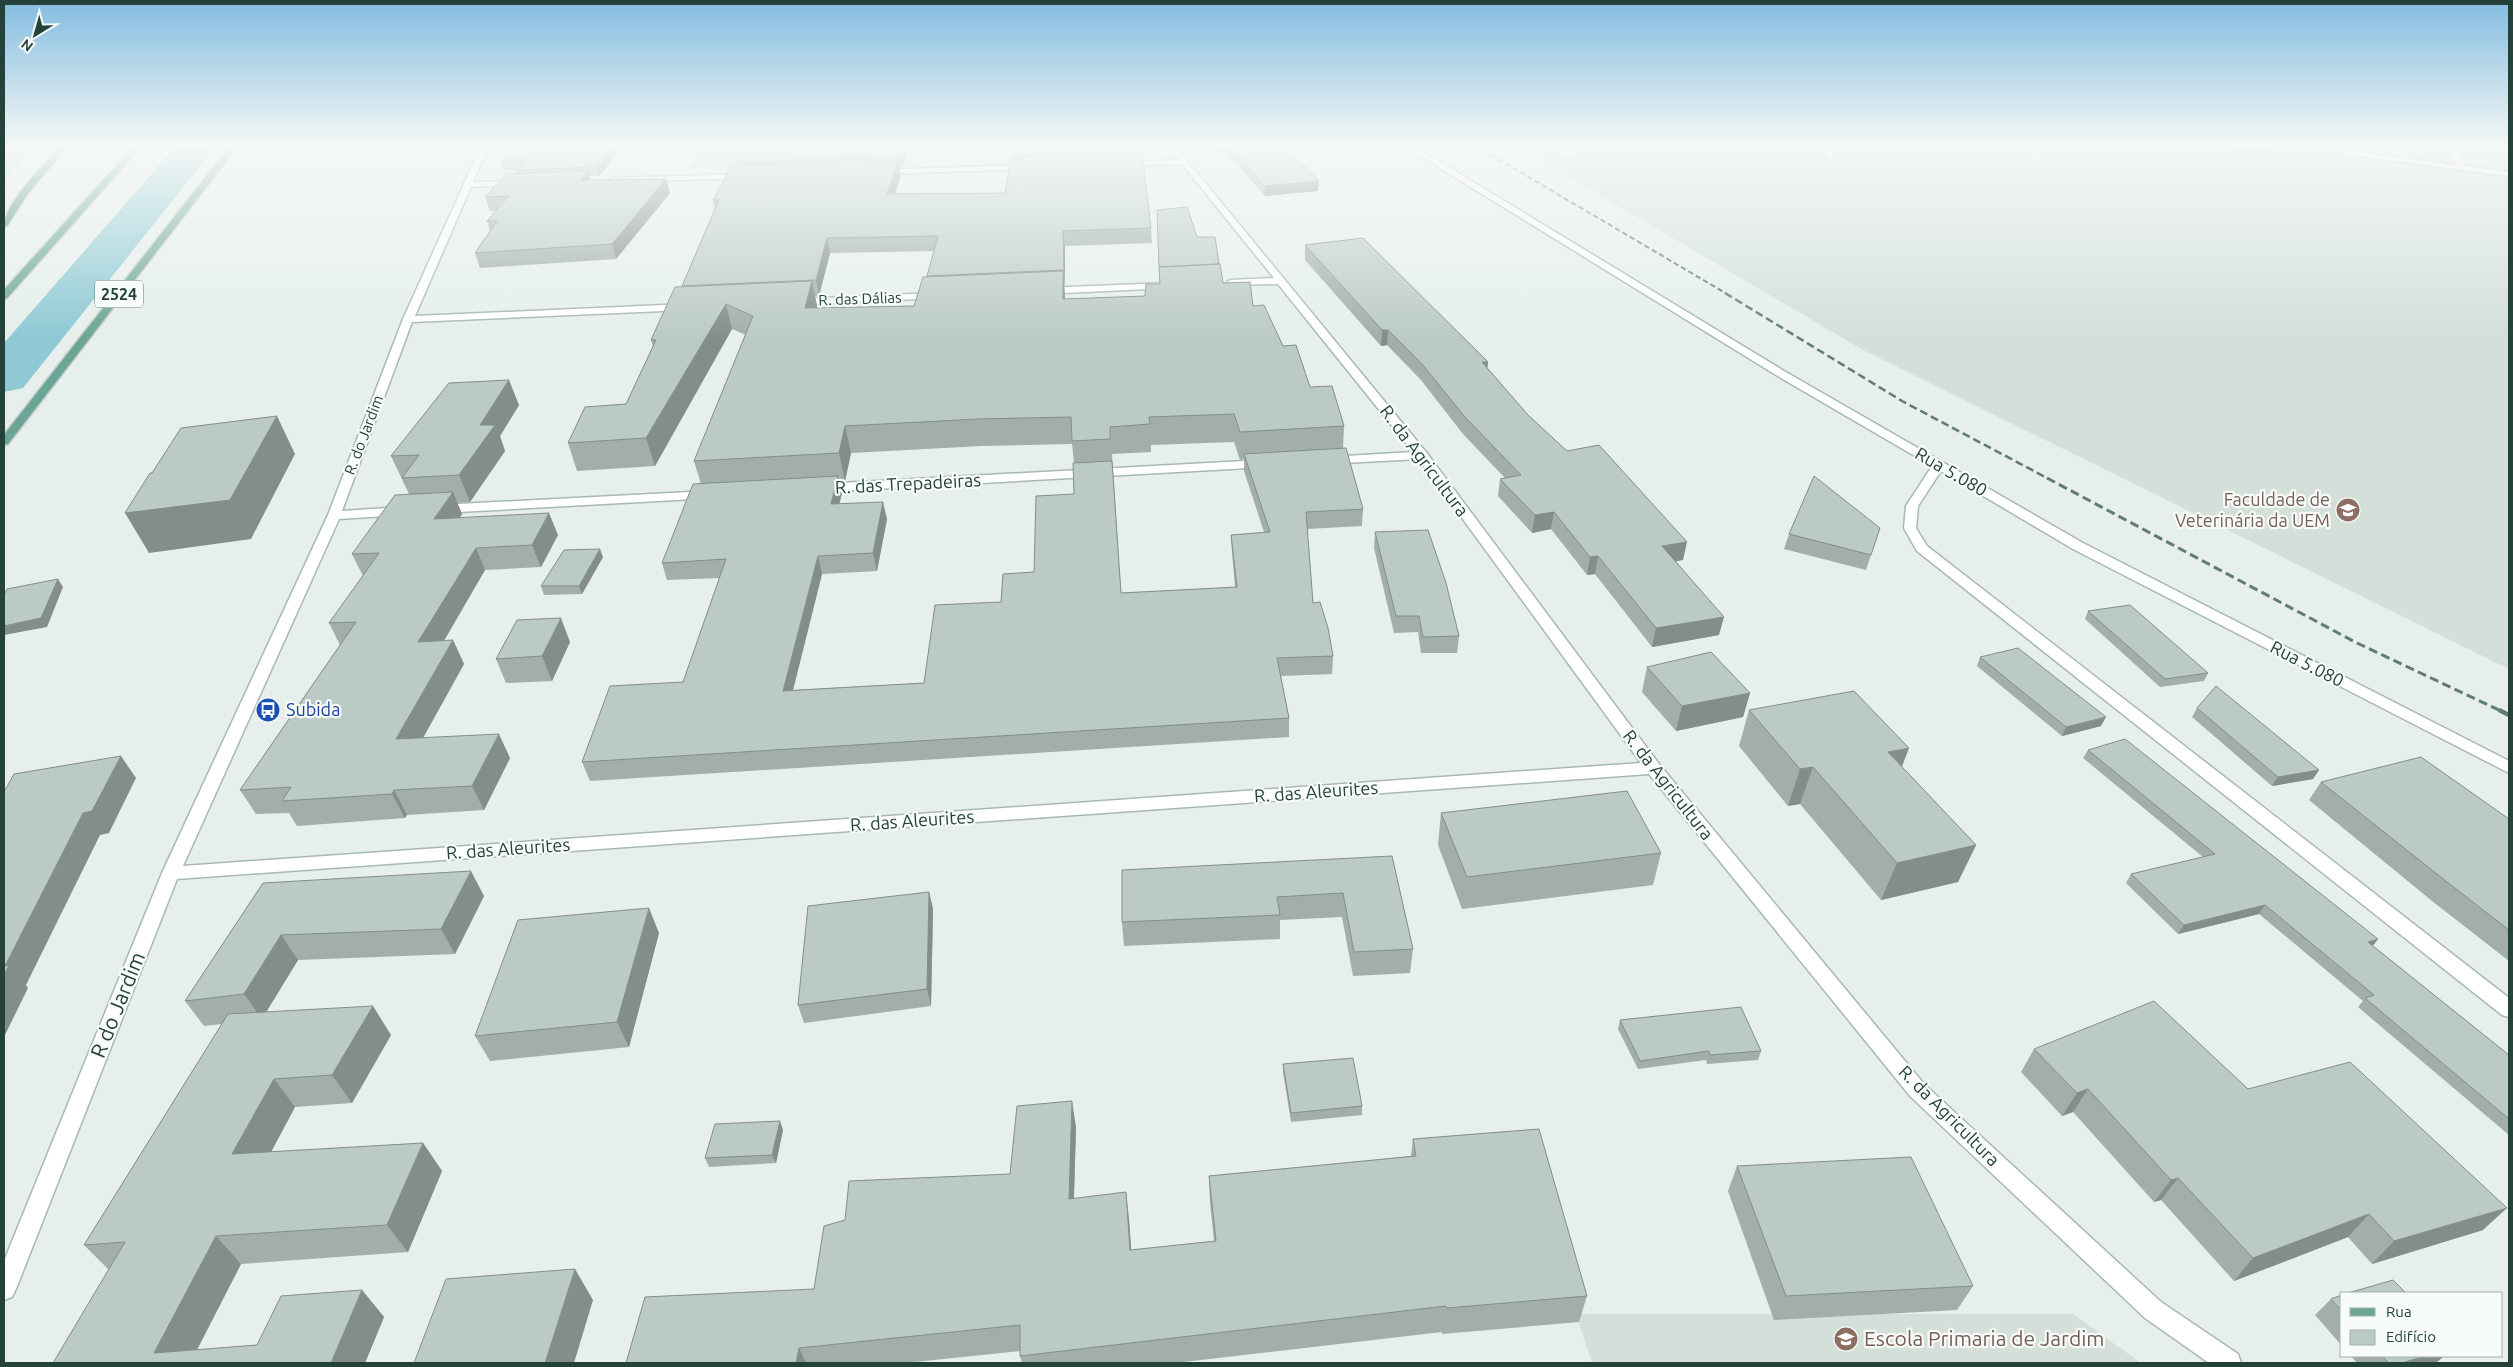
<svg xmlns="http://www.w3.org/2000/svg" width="2513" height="1367" font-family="Ubuntu,sans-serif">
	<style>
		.built { fill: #d4dfda }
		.green { fill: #bfe0c8 }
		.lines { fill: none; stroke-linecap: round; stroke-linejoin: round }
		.river { fill: #8ec9d4; fill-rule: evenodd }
		.minor-casing { stroke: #a8b8b2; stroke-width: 3 }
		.primary-casing { stroke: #c2cac8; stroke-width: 3 }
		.trunk-casing { stroke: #c2cac8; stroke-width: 3 }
		.minor { fill: #fff; fill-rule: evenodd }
		.primary { fill: #6aa596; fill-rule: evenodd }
		.trunk { fill: #4c8a7c; fill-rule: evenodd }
		.rail-far3 { stroke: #5f7d75; stroke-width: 2; stroke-dasharray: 5.5 3; stroke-linecap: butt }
		.rail-far2 { stroke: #5f7d75; stroke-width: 2.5; stroke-dasharray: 8 4; stroke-linecap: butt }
		.rail-far1 { stroke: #5f7d75; stroke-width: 3; stroke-dasharray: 9 4.5; stroke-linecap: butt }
		.rail { stroke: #5f7d75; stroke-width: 4.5; stroke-dasharray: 11 5.5; stroke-linecap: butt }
		.wall { fill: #a1aea9; fill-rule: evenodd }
		.shaded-wall { fill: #838d89 }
		.building { fill: #bbcac4; stroke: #838d89 }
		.labels { text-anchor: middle; stroke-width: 4.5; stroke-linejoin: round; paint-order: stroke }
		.far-street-label { font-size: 15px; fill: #24423a; stroke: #f7fbf9 }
		.shield { fill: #f7fbf9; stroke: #637a73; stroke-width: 1 }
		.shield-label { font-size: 16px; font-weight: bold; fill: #24423a }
		.street-label { font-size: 18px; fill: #24423a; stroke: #f7fbf9 }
		.education-label { font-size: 18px; fill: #785e54; stroke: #f7fbf9; text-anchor: end }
		.transit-label { font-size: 18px; fill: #164399; stroke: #f7fbf9; text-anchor: start }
		.near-street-label { font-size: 21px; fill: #24423a; stroke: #f7fbf9 }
		.near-education-label { font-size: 21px; fill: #785e54; stroke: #f7fbf9; text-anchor: start }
	</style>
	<rect width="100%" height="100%" fill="#e6efeb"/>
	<path class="built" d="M1516,146H2509V669L1865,351Z
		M1576,1314H2073L2141,1363H1592Z"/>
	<path class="green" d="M4,146H36L4,182Z
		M705,146H751L739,167L691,168Z"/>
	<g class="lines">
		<path class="river" d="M176,146H216L23,388L4,392V343Z"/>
		<defs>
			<path id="minor" d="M481,146H489L473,182L516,181L520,183L516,185L471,187L415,316L686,304L691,307L686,310L412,322L342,511L402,507L408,511L402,515L339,519L183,866L1641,763L1419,459L1325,464V458L1329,457L1413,452L1278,284L1228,285V281L1231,280L1274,278L1182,164L1124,166L1120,164L1124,162L1178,160L1167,146H1175L1426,452L1659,764L1924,1084L2161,1302L2238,1354L2241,1363H2209L2145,1318L1910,1096L1649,774L177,879L16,1289L12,1297L4,1300V1261L162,873L328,515L403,319Z
				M1404,146H1414L1784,371L2083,543L2509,761V773L2073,549L1941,471L1918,506L1916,528L1927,546L2509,998V1017L2502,1015L1917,551L1904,528L1906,506L1932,466L1776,375Z
				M1571,146H1579L1569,158H1563L1562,156Z
				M1831,146H1839L1832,159H1826Z
				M2283,146H2308L2456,165L2447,146H2455L2465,166L2509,172V176Z
				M1029,165L1033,167L1032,169L879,174L875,172L879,170Z
				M746,174L750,176L749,178L614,182L610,180L614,178Z
				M1166,283L1169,284V288L1044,294L1039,291L1044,288Z
				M936,293L941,296L939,298L797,305L792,302L797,299Z
				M1263,460L1269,464L1267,467L822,492L816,488L822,484Z
				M709,491L713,492L715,495L713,498L440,513L434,509L440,505Z"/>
			<path id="primary" d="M134,146H142L7,298L4,299V290Z
				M230,146H238L8,444L4,445V435Z"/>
			<path id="trunk" d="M60,146H68L27,195L7,226L4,227C4,203 44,165 60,146Z"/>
		</defs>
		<use href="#minor" class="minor-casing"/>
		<use href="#primary" class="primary-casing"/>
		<use href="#trunk" class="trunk-casing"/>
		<use href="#minor" class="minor"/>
		<use href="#primary" class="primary"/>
		<use href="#trunk" class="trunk"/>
		<path class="rail-far3" d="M1476,146L1727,294"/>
		<path class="rail-far2" d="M1725,293L1902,401L2049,479"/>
		<path class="rail-far1" d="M2047,478L2357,643L2501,711"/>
		<path class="rail" d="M2499,710L2509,715"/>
	</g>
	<path class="wall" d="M515,146H624L599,176H589L590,180L666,179L670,193L616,259L480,268L475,253L490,231L487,221L496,211H490L485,197L517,173L516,170H504L500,161Z
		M747,146H910L903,167H899L901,175L895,194L1005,193L1014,157L1013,155L1140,146L1151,228L1152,243L1065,246V285H1064L1065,299L1145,296L1160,284L1197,237L1219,264L1223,283L1253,306L1283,346L1310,387L1344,426L1343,449L1363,509L1362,526L1307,529L1313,603L1333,656L1332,674L1281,676L1289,718V737L590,781L582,762L683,682L720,578L667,580L662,563L701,484L694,461L746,335L732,329L655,466L577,471L568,443L626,404L653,346L651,340L682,287L715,209L713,200L739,166L738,162ZM934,251L927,276L914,306L816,308L817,306L815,296H819L830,253ZM1234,442L1240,460L1244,459V471L1264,532L1231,535L1232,552L1235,587L1121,593L1112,454L1151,452V445ZM1072,444L1074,463V494L1034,572L1001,602L924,683L793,690L822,574L877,571L887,519L839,504L842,493L839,482L845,481L851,453L981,446Z
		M1209,146H1285L1318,191L1265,196L1225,151L1215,153Z
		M2232,146H2272L2273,151L2269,160L2235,156Z
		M1305,245L1488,362L1487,368L1528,415L1683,560L1676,561L1719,635L1652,647L1595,574L1587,575L1551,529L1532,533L1498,496L1500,479L1505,478L1463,434L1421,380L1387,345L1381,346L1305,260Z
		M519,405L500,436L505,451L470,502L457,503L462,514L460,518L558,535L541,567L485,570L444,641L453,640L464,664L423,738L510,758L484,810L407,815L405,818L297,826L289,813L256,814L240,790L340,645L329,623L363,576L352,554L409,494L391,456Z
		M1880,528L1866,570L1784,549L1789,534Z
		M1375,532L1459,636L1457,653H1421L1418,632L1394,633L1374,548Z
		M603,557L582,594L544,595L541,586Z
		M2088,611L2208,673L2204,681L2160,687L2085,619Z
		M570,642L552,681L506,683L496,659Z
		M1980,657L2101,726L2062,736L1977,666Z
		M1647,667L1750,693L1743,717L1676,731L1642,692Z
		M2197,708L2319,770L2313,779L2272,786L2192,717Z
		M1749,710L1902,767L1976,845L1958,882L1881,900L1800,804L1788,806L1739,746Z
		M2088,750L2373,946L2509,1055V1135L2358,1007L2363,1001L2259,914L2178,934L2126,883L2131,874L2203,857L2083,758Z
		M2321,782L2509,819V961L2432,901L2309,800Z
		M1441,813L1661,853L1653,885L1462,909L1438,845Z
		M1392,856L1413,949L1410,973L1353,976L1342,917L1280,920V939L1124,946L1122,922Z
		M263,883L484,896L455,954L298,960L266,1012L391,1035L352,1103L295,1107L271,1152L423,1143L442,1171L408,1252L241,1264L197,1350L257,1345L362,1290L384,1317L365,1363H53L109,1270L84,1245L222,1024L204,1026L185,1001Z
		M929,892L933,909L931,1006L804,1023L798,1005Z
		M659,933L629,1047L490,1061L475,1036Z
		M1620,1020L1761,1051L1758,1060L1707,1064L1706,1060L1638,1069L1618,1029Z
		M2034,1049L2248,1089L2483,1230L2372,1264L2348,1237L2234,1281L2161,1200L2154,1202L2073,1112L2062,1116L2021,1072Z
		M1283,1064L1362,1106V1115L1291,1122L1283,1072Z
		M1076,1127L1074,1198L1129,1219L1131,1250L1214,1241L1210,1203L1209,1176L1411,1156L1413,1139L1587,1296L1579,1322L1442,1334V1332L1175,1363H1022L1020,1356V1351L905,1363H626L814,1289L1010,1174Z
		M783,1130L776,1163L709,1167L705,1158Z
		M1737,1166L1973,1286L1957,1310L1774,1320L1728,1191Z
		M2342,1295V1346L2315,1315L2331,1299Z
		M2351,1356H2444L2437,1362L2433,1363H2357Z"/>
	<path class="shaded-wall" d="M614,146H624L599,176L596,167Z
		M906,146H910L903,167L902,157Z
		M1215,146H1225V151L1215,153Z
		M898,161L901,175L890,209L887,194Z
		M588,171L592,185L580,180Z
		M666,179L670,193L616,259L612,244Z
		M1319,181L1318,191L1265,196V186Z
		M1063,231L1065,246V285L1064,270Z
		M827,238L830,253L819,296L816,280Z
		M1063,271L1065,295V325L1063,299Z
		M812,281L817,306L810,334L805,308Z
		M726,304L732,329L655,466L646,438Z
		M1382,330H1388L1387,345L1381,346Z
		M1482,362H1488L1486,378Z
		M509,380L519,405L500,436L505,451L470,502L459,475L480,425Z
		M277,416L295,454L251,539L149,553L125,513Z
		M845,426L851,453L845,481L839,453Z
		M838,476L842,493L835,522L831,504Z
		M453,492L462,514L444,541L434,519Z
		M883,502L887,519L877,571L873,553Z
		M1554,512L1551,529L1532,533L1535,515Z
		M549,513L558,535L541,567L532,545Z
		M1687,542L1683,560L1658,564L1662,546Z
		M476,548L485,570L429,666L418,642Z
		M600,549L603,557L582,594L579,586Z
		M818,556L822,574L788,710L783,691Z
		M1598,556L1595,574L1587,575L1590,557Z
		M58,579L63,587L47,627L4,635V626Z
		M1724,617L1719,635L1652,647L1656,628Z
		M561,618L570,642L552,681L542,656Z
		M453,640L464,664L409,763L396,739Z
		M1750,693L1743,717L1676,731L1682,706Z
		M2106,717L2101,726L2062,736L2066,727Z
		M499,734L510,758L484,810L472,786Z
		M1909,748L1895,785L1888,752Z
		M121,756L136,778L109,833L100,835L26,985L28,988L4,1037V975L5,966L83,813Z
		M1813,767L1800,804L1788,806L1800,769Z
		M2319,770L2313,779L2272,786L2278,777Z
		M394,790L407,815L405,818L392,794Z
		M1976,845L1958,882L1881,900L1897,863Z
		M471,871L484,896L455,954L441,929Z
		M929,892L933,909L931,1006L927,989Z
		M2265,905L2259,914L2178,934L2184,925Z
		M649,908L659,933L629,1047L617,1022Z
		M281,935L298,960L262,1019L244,994Z
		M2378,939L2372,947L2368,942Z
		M373,1006L391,1035L352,1103L332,1075Z
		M274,1079L295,1107L255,1182L232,1154Z
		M2088,1089L2073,1112L2062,1116L2077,1093Z
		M1072,1101L1076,1127L1073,1225L1069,1199Z
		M780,1121L783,1130L776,1163L772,1155Z
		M423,1143L442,1171L408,1252L387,1225Z
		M2178,1178L2161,1200L2154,1202L2171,1180Z
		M1126,1192L1129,1219L1133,1276L1130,1250Z
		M2507,1208L2483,1230L2372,1264L2394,1241Z
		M2369,1214L2348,1237L2234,1281L2253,1258Z
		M216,1236L241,1264L190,1363L154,1353Z
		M575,1269L593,1300L574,1363H545Z
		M362,1290L384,1317L365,1363H331Z
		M799,1348L806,1363H796Z
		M2425,1356H2444L2437,1362L2433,1363H2402Z"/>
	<path class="building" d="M515,146H614L596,167L516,170L525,160L500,161Z
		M747,146H906L902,157L738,162Z
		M1015,146H1140L1141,151L1013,155Z
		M1229,146H1285L1319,181L1265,186Z
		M2238,146H2272L2273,151L2239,147Z
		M1142,153L1151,228L1063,231L1064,270L927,276L938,236L827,238L816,280L682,286L719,200H713L732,166L898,161L887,194L1005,193L1011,158Z
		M588,171L580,180L666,179L612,244L475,253L497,221H487L509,196L485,197L507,174Z
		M1187,207L1197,237H1215L1219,264L1159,267L1157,210Z
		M1363,238L1488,362H1482L1528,415L1567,451L1599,445L1687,542L1662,546L1724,617L1656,628L1598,556L1590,557L1554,512L1535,515L1500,479L1521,475L1465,417L1422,364L1388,330H1382L1305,245Z
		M1220,264L1223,283L1250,282L1253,306L1264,305L1283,346L1296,345L1310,387L1332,386L1344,426L1240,432L1234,414L1149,417L1150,424L1110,427V439L1072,441L1071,417L977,419L845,426L839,453L694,461L753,316L726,304L646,438L568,443L585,407L626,404L656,340H651L675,287L812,281L805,308L914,306L923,277L1063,271V299L1145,296L1146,284H1160L1159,267Z
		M509,380L480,425H495L459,475L402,478L419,455L391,456L449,383Z
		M277,416L230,500L125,513L150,473H152L181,428Z
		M1346,448L1363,509L1306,512L1313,603L1320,602L1328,628L1333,656L1277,658L1289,718L582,762L610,686L683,682L726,559L662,563L693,484L838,476L831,504L883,502L873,553L818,556L783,691L924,683L935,605L1001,602L1003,574L1034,572L1036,496L1074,494L1073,463L1112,461L1121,593L1237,587L1231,535L1270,532L1244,454Z
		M1814,476L1880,528L1871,555L1789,534Z
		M453,492L434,519L549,513L532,545L476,548L418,642L453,640L396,739L499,734L472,786L394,790L392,794L282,801L291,787L240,790L356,622L329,623L379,553L352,554L395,495Z
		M1428,530L1446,583L1459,636L1423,637L1419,616H1396L1375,532Z
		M600,549L579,586H541L564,550Z
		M58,579L41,618L4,626V595L7,589Z
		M2130,605L2208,673L2165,679L2088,611Z
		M561,618L542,656L496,659L517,620Z
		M2018,648L2106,717L2066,727L1980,657Z
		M1711,652L1750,693L1682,706L1647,667Z
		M2216,686L2319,770L2278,777L2197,708Z
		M1854,691L1909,748L1888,752L1976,845L1897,863L1813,767L1800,769L1749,710Z
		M2125,739L2378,939L2368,942L2509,1055V1119L2365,998L2374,995L2265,905L2184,925L2131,874L2215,854L2088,750Z
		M121,756L92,811L83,813L5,966L9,965L4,975V792L14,774Z
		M2421,757L2509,819V930L2447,882L2321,782Z
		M1627,791L1661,853L1467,877L1441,813Z
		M1392,856L1413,949L1354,952L1343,893L1277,897L1280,915L1122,922V870Z
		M471,871L441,929L281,935L244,994L185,1001L263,883Z
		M929,892L927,989L798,1005L808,906Z
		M649,908L617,1022L475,1036L518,920Z
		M2154,1001L2248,1089L2350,1062L2507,1208L2394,1241L2369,1214L2253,1258L2178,1178L2171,1180L2088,1089L2077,1093L2034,1049Z
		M373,1006L332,1075L274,1079L232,1154L423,1143L387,1225L216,1236L154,1353L257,1345L281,1296L362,1290L331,1363H53L125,1242L84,1245L228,1014Z
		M1741,1007L1761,1051L1710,1055L1709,1051L1640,1061L1620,1020Z
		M1353,1058L1362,1106L1291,1113L1283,1064Z
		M1072,1101L1069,1199L1126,1192L1130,1250L1216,1241L1209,1176L1416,1156L1413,1139L1539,1129L1587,1296L1447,1308L1446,1306L1020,1356V1325L799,1348L796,1363H626L645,1297L814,1289L824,1226L845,1220L849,1181L1010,1174L1017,1106Z
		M780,1121L772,1155L705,1158L715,1124Z
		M1911,1157L1973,1286L1786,1296L1737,1166Z
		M575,1269L545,1363H414L446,1279Z
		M2393,1280L2406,1293H2348Z
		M2342,1295V1311L2331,1299Z
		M2382,1356H2425L2402,1363H2389Z"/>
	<linearGradient id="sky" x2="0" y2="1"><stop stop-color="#84bce0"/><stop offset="0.43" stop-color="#f4f8f6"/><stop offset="1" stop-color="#f4f8f6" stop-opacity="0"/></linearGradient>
	<rect width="2513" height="338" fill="url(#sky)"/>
	<defs>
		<symbol id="university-disc" viewBox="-11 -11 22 22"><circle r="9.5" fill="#8d6e63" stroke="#f7fbf9"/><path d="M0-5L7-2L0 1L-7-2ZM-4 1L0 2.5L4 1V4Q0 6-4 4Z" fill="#fff"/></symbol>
		<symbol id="bus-disc" viewBox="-11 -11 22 22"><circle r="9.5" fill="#1a4fb4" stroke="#f7fbf9"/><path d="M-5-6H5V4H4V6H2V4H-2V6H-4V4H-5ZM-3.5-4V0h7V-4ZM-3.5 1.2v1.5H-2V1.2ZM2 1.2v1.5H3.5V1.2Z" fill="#fff"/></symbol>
		<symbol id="school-disc" viewBox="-11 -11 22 22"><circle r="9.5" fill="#8d6e63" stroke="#f7fbf9"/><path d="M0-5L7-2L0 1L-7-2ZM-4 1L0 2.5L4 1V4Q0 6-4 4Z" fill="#fff"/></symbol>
	</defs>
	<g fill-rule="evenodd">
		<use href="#university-disc" x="2334" y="496" width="28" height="28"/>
		<use href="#bus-disc" x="254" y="696" width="28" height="28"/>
		<use href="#school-disc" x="1832" y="1325" width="28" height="28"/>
	</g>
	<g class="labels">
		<g class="far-street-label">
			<text transform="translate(860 299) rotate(-2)" y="5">R. das Dálias</text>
			<text transform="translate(364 435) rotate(-69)" y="5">R. do Jardim</text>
		</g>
		<rect class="shield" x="95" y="280.5" width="48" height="27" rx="4"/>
		<g class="shield-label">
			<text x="119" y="300">2524</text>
		</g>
		<g class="street-label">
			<text transform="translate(1424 461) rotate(53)" y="6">R. da Agricultura</text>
			<text transform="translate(1951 472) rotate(30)" y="6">Rua 5.080</text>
			<text transform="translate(908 484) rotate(-3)" y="6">R. das Trepadeiras</text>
			<text transform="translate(2307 664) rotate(27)" y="6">Rua 5.080</text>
			<text transform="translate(1668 785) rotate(52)" y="6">R. da Agricultura</text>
			<text transform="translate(1316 792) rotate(-4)" y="6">R. das Aleurites</text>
			<text transform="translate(912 821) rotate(-4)" y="6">R. das Aleurites</text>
			<text transform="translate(508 849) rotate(-4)" y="6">R. das Aleurites</text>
			<text transform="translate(1949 1116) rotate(45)" y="6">R. da Agricultura</text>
		</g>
		<g class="education-label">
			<text x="2330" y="506">Faculdade de<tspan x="2330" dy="21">Veterinária da UEM</tspan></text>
		</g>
		<g class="transit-label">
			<text x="286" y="716">Subida</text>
		</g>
		<g class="near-street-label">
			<text transform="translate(118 1005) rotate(-68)" y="7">R do Jardim</text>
		</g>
		<g class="near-education-label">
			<text x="1864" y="1346">Escola Primaria de Jardim</text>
		</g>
	</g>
	<rect width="2513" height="1367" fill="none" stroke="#24423a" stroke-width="10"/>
	<rect x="2340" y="1292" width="162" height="65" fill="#f7fbf9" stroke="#a3b1ad"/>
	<rect x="2350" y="1308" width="25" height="8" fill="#6aa596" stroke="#a3b1ad"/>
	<text x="2386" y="1317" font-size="15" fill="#24423a">Rua</text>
	<rect x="2350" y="1330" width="25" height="15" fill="#bbcac4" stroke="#a3b1ad"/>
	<text x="2386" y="1342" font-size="15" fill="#24423a">Edifício</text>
	<g transform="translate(35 35) rotate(217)" stroke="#f7fbf9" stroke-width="4" paint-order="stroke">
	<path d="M0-4L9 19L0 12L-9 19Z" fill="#24423a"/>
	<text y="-8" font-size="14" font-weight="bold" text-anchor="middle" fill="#24423a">N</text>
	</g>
</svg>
